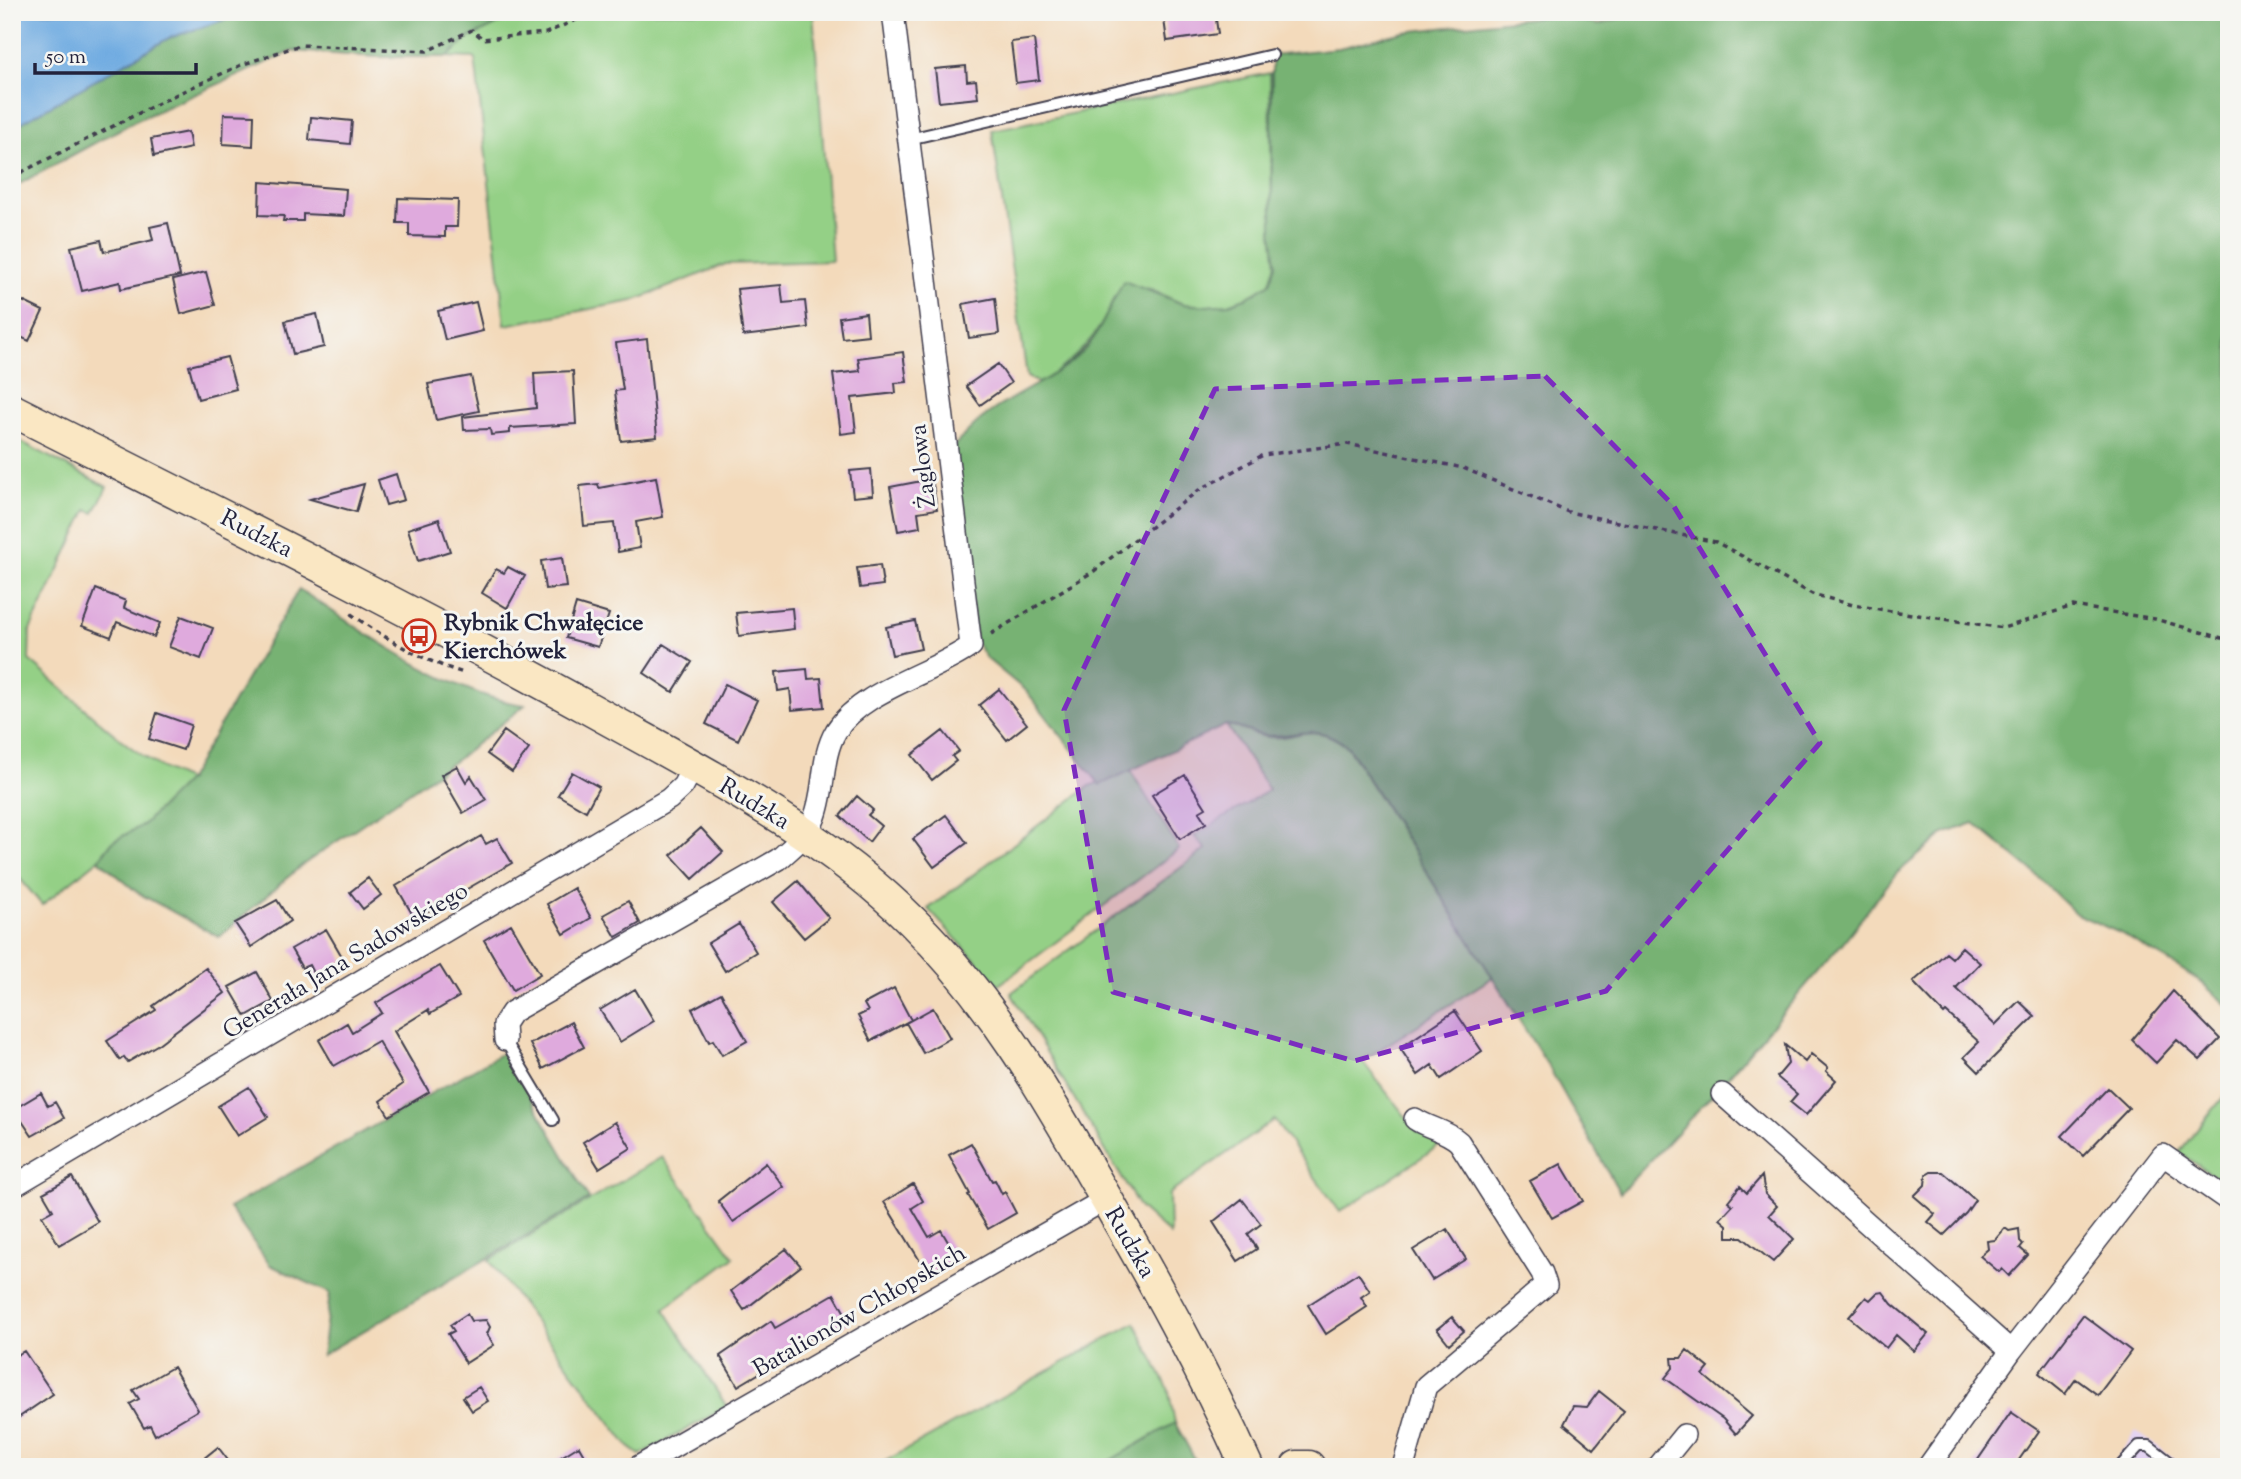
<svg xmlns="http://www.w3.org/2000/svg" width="2241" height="1479" font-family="'Sorts Mill Goudy',serif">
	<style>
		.built { fill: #e3d3f2 }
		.green { fill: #94d086; stroke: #5b7960; stroke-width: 2 }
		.forest { fill: #77b273; stroke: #4c6a57; stroke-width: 2 }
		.water { fill: #70abe1; stroke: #49668e; stroke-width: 2 }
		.building { fill: #dfaadd }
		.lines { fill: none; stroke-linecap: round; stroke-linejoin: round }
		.lane-casing { stroke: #413e4e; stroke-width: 14 }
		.street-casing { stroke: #413e4e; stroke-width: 24 }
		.secondary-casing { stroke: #413e4e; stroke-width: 35 }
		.path { stroke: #413e4e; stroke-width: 3.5; stroke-dasharray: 5 5; stroke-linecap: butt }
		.lane { stroke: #fff; stroke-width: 10 }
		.street { stroke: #fff; stroke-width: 21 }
		.secondary { stroke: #fae7c3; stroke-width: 32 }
		.marked { fill: #7b2cbf; fill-opacity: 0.2; stroke: #7b2cbf; stroke-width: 5; stroke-dasharray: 14 9; stroke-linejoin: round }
		.labels { text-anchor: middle; stroke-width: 6; stroke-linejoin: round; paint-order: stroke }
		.street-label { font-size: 24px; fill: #22223b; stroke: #f6f6f2 }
		.poi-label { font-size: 24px; font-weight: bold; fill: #22223b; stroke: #f6f6f2; text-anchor: start }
	</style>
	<rect width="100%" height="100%" fill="#f6f6f2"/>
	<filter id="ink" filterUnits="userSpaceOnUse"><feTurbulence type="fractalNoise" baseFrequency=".0143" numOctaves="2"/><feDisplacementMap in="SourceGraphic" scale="14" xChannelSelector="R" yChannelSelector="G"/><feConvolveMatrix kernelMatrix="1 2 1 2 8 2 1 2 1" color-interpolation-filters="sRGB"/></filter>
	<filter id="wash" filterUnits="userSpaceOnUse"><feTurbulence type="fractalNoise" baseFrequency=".00686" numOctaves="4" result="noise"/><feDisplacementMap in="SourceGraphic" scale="28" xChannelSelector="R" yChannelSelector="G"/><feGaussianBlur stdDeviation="1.57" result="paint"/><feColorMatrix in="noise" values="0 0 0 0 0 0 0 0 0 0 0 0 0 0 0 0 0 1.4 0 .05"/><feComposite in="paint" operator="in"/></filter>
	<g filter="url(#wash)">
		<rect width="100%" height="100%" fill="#f3dabb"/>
		<path class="built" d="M2136,1431L2187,1467H2110Z"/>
		<path class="green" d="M522,12H813L832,261L726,264L633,301L505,325L475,58L447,57L469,38Z
			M1270,73L1272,230L1276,264L1270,283L1248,297L1229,304L1207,306L1183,304L1147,288L1114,297C1101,337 1073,360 1041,384L1027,377L992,130Z
			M12,437L107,487L94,513L87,510L30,630L29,660C78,700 129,757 188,780L143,825L112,842L98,860L42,905L12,869Z
			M1226,725C1239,727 1251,733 1263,736C1300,743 1309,716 1348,747L1493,977L1362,1061L1418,1132L1449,1139L1340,1212L1274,1120L1169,1194L1170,1235L1140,1208L1011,993L1206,849L1194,836L1269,790Z
			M1130,770L1179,849L999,985L928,909L1090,786Z
			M2229,1090V1187L2179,1152Z
			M662,1157L734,1257L664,1309L727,1407L640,1455L629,1447L489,1260Z
			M1135,1323L1168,1388L1175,1423L1099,1467H875Z"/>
		<path class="forest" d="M248,12H522L469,38L447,57H377L293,51L135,121L12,188V128L169,38Z
			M1637,12H2229V1007L2202,983L2175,965L2120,933L2076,914L2031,870L1974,823L1944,834L1896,874L1844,941L1714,1093L1620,1193L1550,1069L1348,747C1316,722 1304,736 1269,736C1255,736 1240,727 1226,725L1100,785L1027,692L986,658L976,643L953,447C962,438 970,428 980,420C1013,392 1057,380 1087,347C1104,327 1110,303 1124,281L1183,304L1207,306L1229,304L1248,297L1270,283L1276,264L1272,230V55L1339,48L1404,32L1539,17L1564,15L1599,25Z
			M299,589C361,630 451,696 525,705L459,758L301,866L219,937L138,893L99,860L112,842L143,825L188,780Z
			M504,1052L589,1199L322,1355L330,1293L270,1265L229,1208Z
			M1175,1423L1199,1467H1099Z"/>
		<path class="water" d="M12,12H248L169,38L12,128Z"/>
		<g id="blocks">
			<path class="building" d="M1163,12H1182L1183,15L1215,12L1218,34L1167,41Z
				M1034,39L1039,80L1016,83L1011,42Z
				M966,66L967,81L976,80L978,98L939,102L935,69Z
				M224,114L254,115L253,146L223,144Z
				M311,117L352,121L350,144L309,140Z
				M188,132L191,148L154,156L151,139Z
				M260,182L346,189L344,216L303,214V221H283L284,216L259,215Z
				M398,198L458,200L457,227H445V237L409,236V223H397Z
				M168,223L180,276L121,289L120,282L82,291L71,247L101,240L104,252L153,240L150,227Z
				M206,272L215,305L181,314L173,280Z
				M781,285L783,303L805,301L808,328L743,336L737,289Z
				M12,296L43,311L29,341L12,333Z
				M995,298L999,334L969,338L963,304Z
				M476,302L483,331L445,340L438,311Z
				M866,313L868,335L842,338L839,317Z
				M317,314L324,347L293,354L285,321Z
				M647,339L657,437L621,441L615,391L623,390L616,343Z
				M903,352L907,382L895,383L896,393L852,398L856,432L841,434L833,374L860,371L858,358Z
				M227,357L236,389L198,399L189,366Z
				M998,364L1011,383L980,405L966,386Z
				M573,371L576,424L510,428V433L491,435L490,429L464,430L463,417L536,408L534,373Z
				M471,376L479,411L436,420L428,384Z
				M871,469L873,495L853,497L850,471Z
				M396,474L404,500L386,505L378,480Z
				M656,477L663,517L636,522L640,548L618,552L614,523L584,526L580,486L598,484L599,488Z
				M932,479L937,509L918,512L920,527L898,531L890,487Z
				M364,484L356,512L310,499Z
				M439,519L450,551L418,561L408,529Z
				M562,558L566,587L545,589L541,561Z
				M880,565L883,585L860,588L857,568Z
				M508,567L525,576L507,608L482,593L496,569L504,573Z
				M96,589L126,601L124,608L160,623L154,637L117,622L111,637L82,626Z
				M576,604L609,614L598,647L566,638Z
				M792,608L794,629L739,636L736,613Z
				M181,616L213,628L201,659L169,647Z
				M915,621L921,649L892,655L886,627Z
				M663,644L692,662L673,692L644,673Z
				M807,669L808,679L821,678L824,707L792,710L790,689L778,691L776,672Z
				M725,684L757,700L738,740L706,724Z
				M999,689L1027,724L1007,740L979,705Z
				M157,713L191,725L183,750L149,739Z
				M504,731L529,749L512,772L487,754Z
				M943,731L959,751L952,756L956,761L932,780L912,755Z
				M457,766L466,782L471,776L486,800L463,813L441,775Z
				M572,772L599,787L586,811L558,795Z
				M1185,775L1206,808L1199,812L1206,823L1180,839L1152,795Z
				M857,796L873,810L868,815L881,826L869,842L840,816Z
				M946,815L967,843L934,867L913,839Z
				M701,828L723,852L693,879L671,855Z
				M481,836L486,844L497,838L512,863L415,919L396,886Z
				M368,878L381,895L363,909L350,892Z
				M798,881L829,918L804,938L773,902Z
				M574,888L591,918L564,934L547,904Z
				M277,900L290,921L251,947L235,923Z
				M628,901L640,923L616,937L603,915Z
				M511,924L540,974L513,990L484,940Z
				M739,924L756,952L725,971L708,943Z
				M326,929L344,960L315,977L309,965L302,968L291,949Z
				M1962,947L1980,963L1956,988L1995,1025L2019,1001L2035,1016L1979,1072L1964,1057L1979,1042L1946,1012L1944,1014L1913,982L1946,953L1952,958Z
				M440,966L459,997L430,1014L428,1010L394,1031L429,1092L389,1116L380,1101L403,1084L378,1041L334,1066L319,1040L347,1023L352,1032L382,1013L376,1003Z
				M206,968L225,993L157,1045L128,1062L124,1057L120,1060L107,1041L156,1010L153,1006Z
				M257,972L273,1001L246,1016L229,987Z
				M894,988L911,1020L871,1041L858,1016L868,1011L864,1004Z
				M635,989L654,1021L620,1042L600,1010Z
				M2173,991L2220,1039L2200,1060L2177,1040L2156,1063L2132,1040Z
				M721,993L747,1041L722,1055L713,1040L709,1042L692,1009Z
				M933,1008L950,1038L923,1053L906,1023Z
				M1455,1011L1482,1051L1441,1079L1432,1065L1418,1075L1400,1048Z
				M571,1022L584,1047L543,1069L530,1044Z
				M1785,1045L1805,1062L1811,1054L1828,1068L1826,1071L1836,1080L1806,1115L1790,1102L1797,1094L1777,1077L1788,1064Z
				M249,1087L268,1117L237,1136L218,1106Z
				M2108,1088L2129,1108L2083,1156L2062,1136Z
				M41,1093L48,1106L55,1102L64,1118L32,1136L14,1109Z
				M615,1122L631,1148L599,1168L583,1142Z
				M971,1143L992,1181L995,1180L1002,1194L1005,1192L1016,1213L988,1229L968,1195L970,1194L949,1155Z
				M766,1163L784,1187L733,1222L718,1201Z
				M1561,1164L1583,1201L1552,1218L1530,1181Z
				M1931,1172H1943L1975,1200L1966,1213L1944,1235L1928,1222L1935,1214L1914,1196L1925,1185L1926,1175Z
				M1762,1176L1765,1194L1777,1206L1769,1215L1794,1239L1773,1262L1742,1237H1727V1225L1720,1219L1733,1205L1728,1201L1740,1186L1747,1193Z
				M72,1177L98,1222L59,1245L42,1216L53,1210L43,1193Z
				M913,1184L923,1201L912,1208L929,1237L941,1230L957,1257L928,1274L884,1202Z
				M1242,1199L1261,1224L1248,1234L1257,1249L1238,1261L1213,1222Z
				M2005,1228L2009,1231L2019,1229L2020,1241L2023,1244L2020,1248L2028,1255L2009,1276L2002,1269L1999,1272L1980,1256L1988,1249L1987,1241L1995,1240Z
				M1447,1229L1466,1259L1432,1280L1413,1250Z
				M786,1249L801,1266L744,1310L731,1291Z
				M1358,1273L1370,1291L1361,1297L1367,1307L1326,1334L1308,1305Z
				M1883,1292L1892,1304L1928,1334L1914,1351L1896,1335L1886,1348L1849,1317L1866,1297L1870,1300L1877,1293Z
				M834,1294L850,1322L816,1341L813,1336L766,1364L768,1368L738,1386L720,1356L771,1321L775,1328Z
				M467,1314L471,1321L486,1320L490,1327L487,1334L494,1345L466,1363L448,1334L454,1331L450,1325Z
				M2083,1315L2131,1351L2098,1395L2076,1379L2065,1394L2039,1373Z
				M1452,1317L1464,1331L1449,1344L1437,1329Z
				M1687,1350L1709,1368L1703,1375L1752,1416L1736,1434L1723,1419L1665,1378L1673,1368L1672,1358H1681Z
				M24,1351L53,1394L12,1422V1358Z
				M173,1367L198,1410L155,1435L150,1425L144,1428L130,1404L139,1399L133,1390Z
				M479,1387L488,1401L472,1411L463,1397Z
				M1599,1391L1624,1411L1594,1449L1564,1424L1573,1406L1587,1407Z
				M2011,1412L2039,1431L2014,1467H1973Z
				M579,1446L591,1467H545L577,1447Z
				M218,1447L233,1467H193Z"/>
		</g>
	</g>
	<g filter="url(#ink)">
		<use href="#blocks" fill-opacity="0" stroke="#413e4e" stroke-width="2"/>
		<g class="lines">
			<defs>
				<path id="lane" d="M909,139L1272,55
					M505,1040L553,1120
					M2120,1467L2139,1446H2149L2176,1467"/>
				<path id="street" d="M505,1040L504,1024L512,1012L779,859C792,847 808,836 814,819C826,791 820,758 836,731C862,690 932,674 971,646L893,12
					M1722,1094L2011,1351L2163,1155L2229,1201
					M12,1187L669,799L683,786L693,767
					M638,1467L1106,1199
					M1403,1467L1426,1386L1546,1285L1542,1273L1459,1142C1446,1130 1430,1129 1415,1119
					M1658,1467L1684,1435
					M1928,1467L2011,1351"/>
				<path id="secondary" d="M12,410C206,508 400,604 590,709C703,772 821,830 913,922C991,999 1043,1089 1097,1183C1151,1276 1203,1369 1247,1467
					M1297,1467H1309"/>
			</defs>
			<use href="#lane" class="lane-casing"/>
			<use href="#street" class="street-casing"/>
			<use href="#secondary" class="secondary-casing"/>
			<path class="path" d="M12,177L175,95L241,65L300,45L427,51L472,30L483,39L546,33L594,12
				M351,614C386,639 423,661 464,673
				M991,634L1094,571L1199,490L1263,455L1347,444L1463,468L1568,512L1716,542L1812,594L1853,605L2003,628L2073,606L2155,619L2229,640"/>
			<use href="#lane" class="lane"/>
			<use href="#street" class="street"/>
			<use href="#secondary" class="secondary"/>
		</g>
	</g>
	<path class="marked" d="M1545,376L1673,505L1820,743L1606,991L1354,1061L1113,992L1064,710L1215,389Z"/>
	<defs>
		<symbol id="bus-ring" viewBox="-11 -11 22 22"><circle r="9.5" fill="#f6f6f2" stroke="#c8321e" stroke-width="1.5"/><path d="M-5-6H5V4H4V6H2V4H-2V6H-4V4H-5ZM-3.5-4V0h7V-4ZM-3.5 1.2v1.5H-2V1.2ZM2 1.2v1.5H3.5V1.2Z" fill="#c8321e"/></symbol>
	</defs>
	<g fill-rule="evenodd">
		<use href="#bus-ring" x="400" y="617" width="38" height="38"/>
	</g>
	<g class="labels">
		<g class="street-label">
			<text transform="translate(922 466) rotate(-97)" y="8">Żaglowa</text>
			<text transform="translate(257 533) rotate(27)" y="8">Rudzka</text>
			<text transform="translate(755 803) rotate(31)" y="8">Rudzka</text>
			<text transform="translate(345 960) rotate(-31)" y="8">Generała Jana Sadowskiego</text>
			<text transform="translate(1131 1242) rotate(60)" y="8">Rudzka</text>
			<text transform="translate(859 1310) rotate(-30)" y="8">Batalionów Chłopskich</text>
		</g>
		<g class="poi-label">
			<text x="444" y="630">Rybnik Chwałęcice<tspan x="444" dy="28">Kierchówek</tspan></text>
		</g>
	</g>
	<rect width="2241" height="1479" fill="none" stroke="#f6f6f2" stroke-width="42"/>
	<path d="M35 63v10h161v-10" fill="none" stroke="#22223b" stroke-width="3.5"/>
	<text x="46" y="63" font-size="21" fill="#22223b" stroke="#f6f6f2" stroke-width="5" paint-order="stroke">50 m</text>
</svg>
